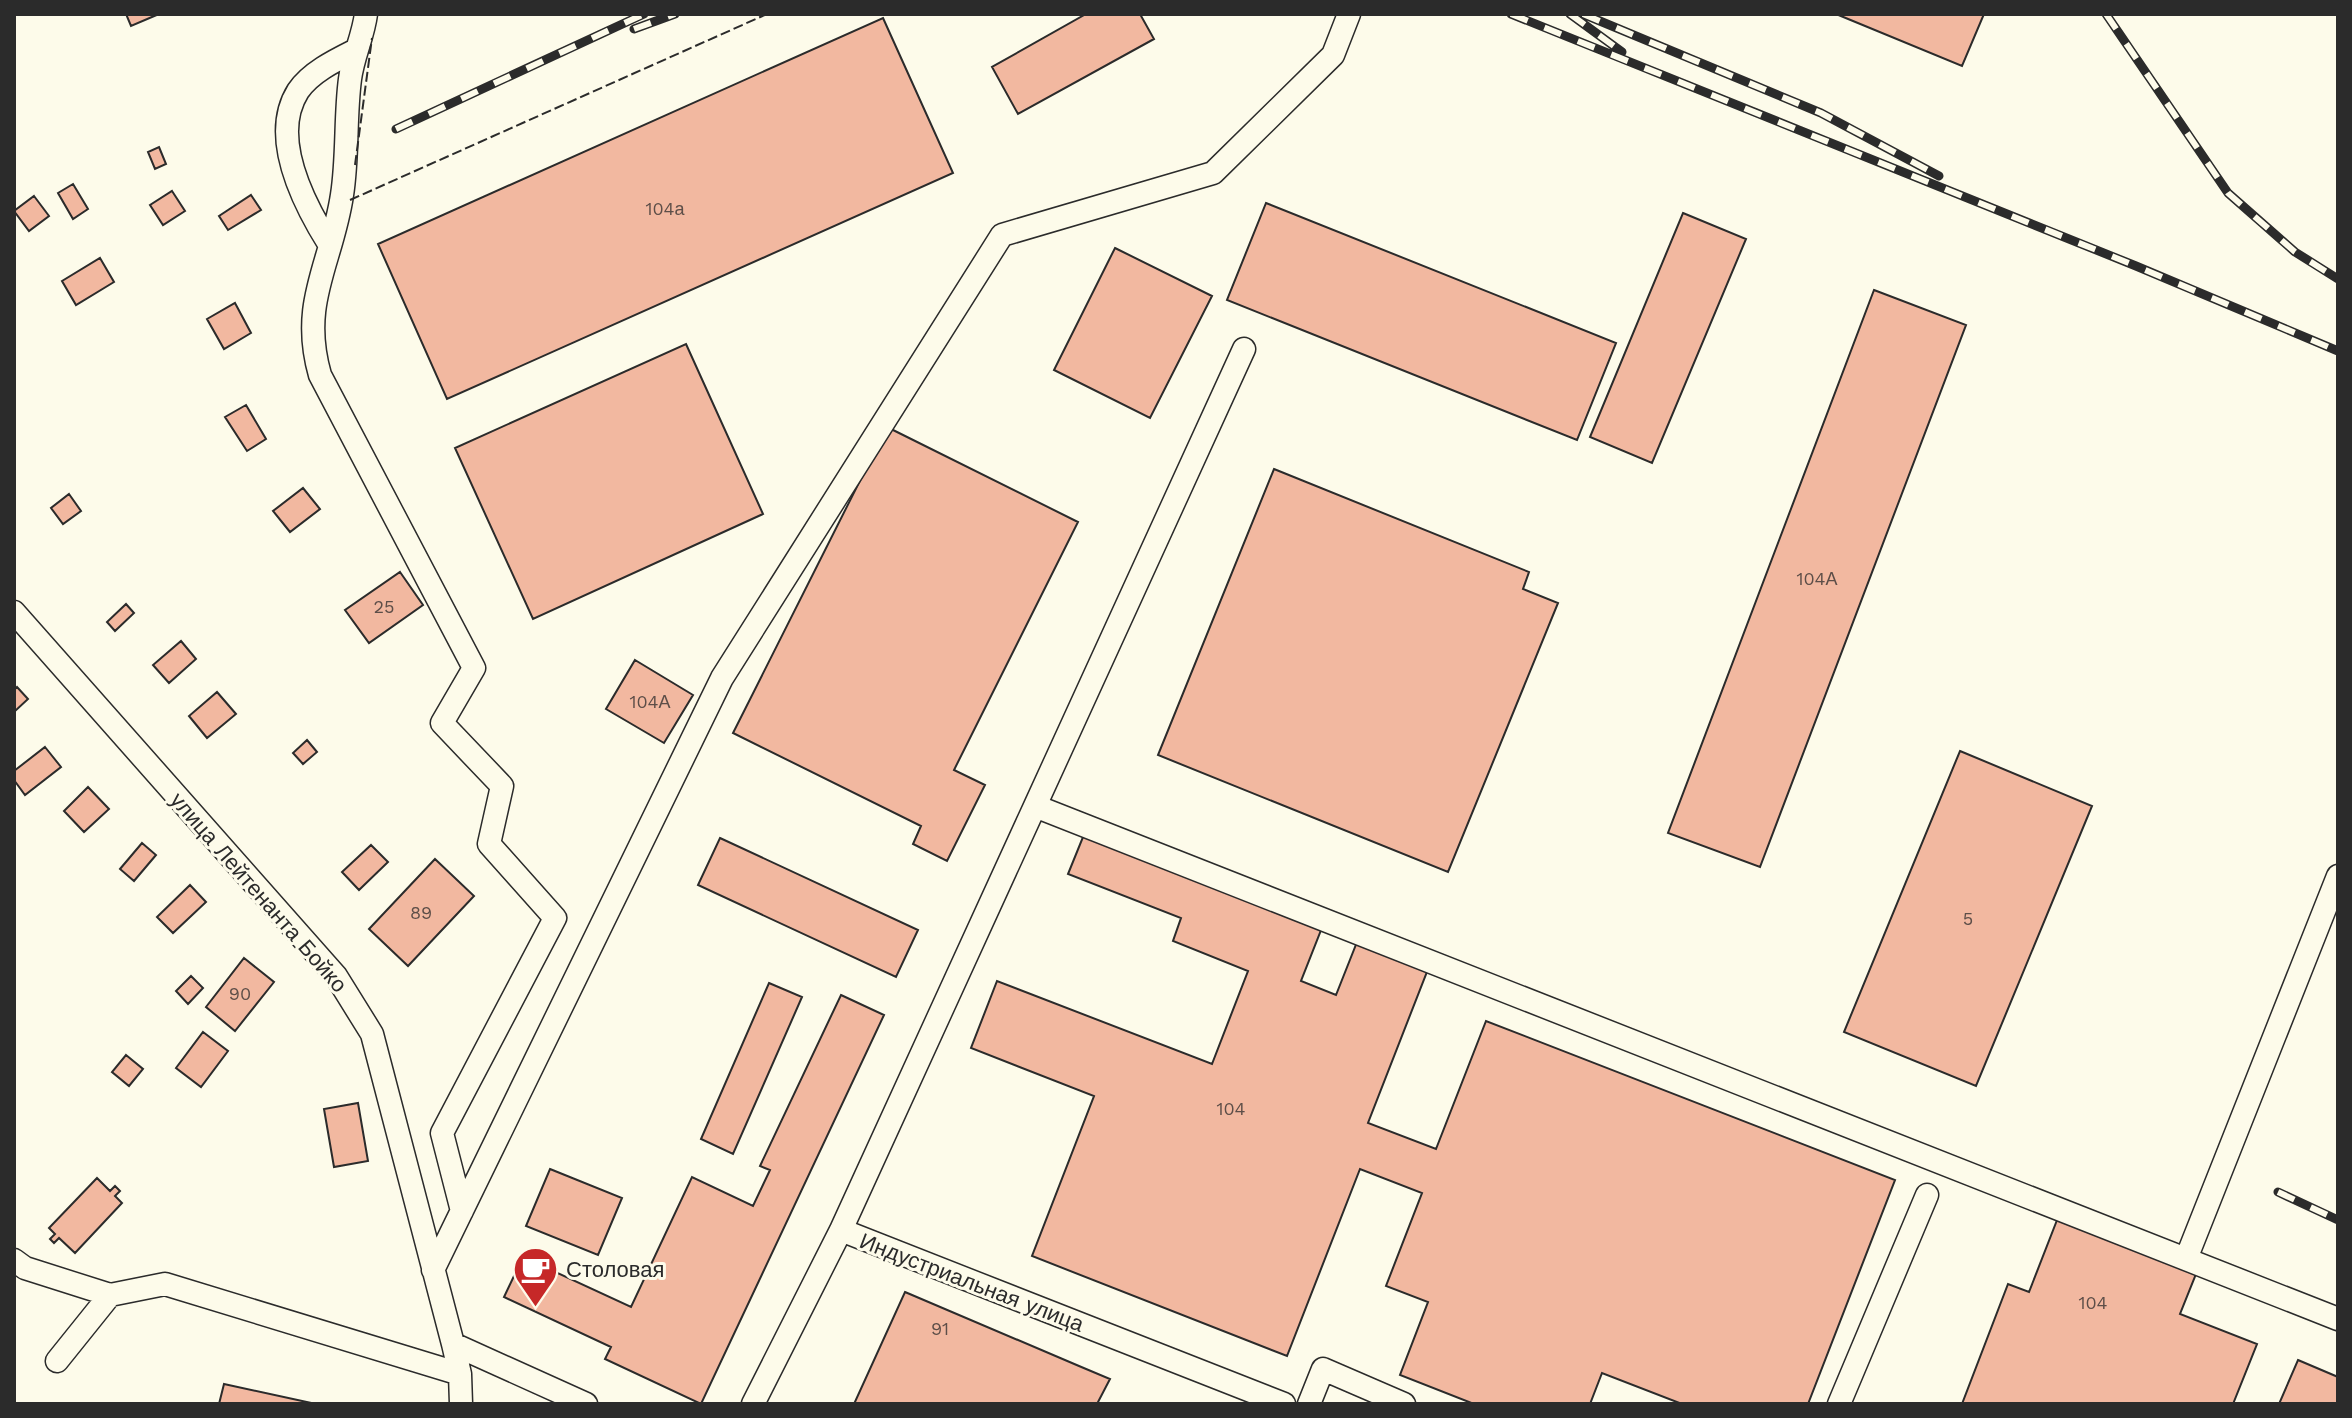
<svg xmlns="http://www.w3.org/2000/svg" width="2352" height="1418" font-family="'Work Sans',sans-serif">
	<style>
		.building { fill: #f2b8a0; stroke: #2b2b2b; stroke-width: 2 }
		.lines { fill: none; stroke-linecap: round; stroke-linejoin: round }
		.minor-casing { stroke: #2b2b2b; stroke-width: 25 }
		.minor { stroke: #fdfbea; stroke-width: 22 }
		.rail-casing { stroke: #2b2b2b; stroke-width: 9 }
		.rail { stroke: #fdfbea; stroke-width: 6; stroke-dasharray: 18; stroke-linecap: butt }
		.fence { stroke: #2b2b2b; stroke-width: 2; stroke-dasharray: 10 4; stroke-linecap: butt }
		.labels { text-anchor: middle; stroke-width: 6; stroke-linejoin: round; paint-order: stroke }
		.number-label { font-size: 18px; fill: #5d4e48 }
		.street-label { font-size: 22px; fill: #2b2b2b; stroke: #fdfbea }
		.poi-label { font-size: 22px; fill: #2b2b2b; stroke: #fdfbea; text-anchor: start }
	</style>
	<rect width="100%" height="100%" fill="#fdfbea"/>
	<path class="building" d="M126,14H159L131,26Z
		M1086,14H1140L1154,39L1018,114L992,67Z
		M1836,14H1984L1962,66Z
		M883,18L953,173L447,399L378,244Z
		M159,147L166,164L155,169L148,152Z
		M73,184L88,209L73,219L58,193Z
		M172,191L185,211L163,225L150,205Z
		M251,195L261,210L228,230L219,216Z
		M34,196L49,216L29,231L14,211Z
		M1266,203L1616,343L1577,440L1227,300Z
		M1683,213L1746,239L1652,463L1590,437Z
		M1115,248L1212,296L1150,418L1054,370Z
		M100,258L114,282L76,305L62,281Z
		M1874,290L1966,325L1760,867L1668,833Z
		M235,303L251,333L224,349L207,319Z
		M686,344L763,514L533,619L455,448Z
		M246,405L266,439L247,451L225,417Z
		M887,427L1078,522L954,770L985,785L947,861L913,844L921,826L733,733Z
		M1274,469L1529,572L1523,589L1558,603L1448,872L1158,755Z
		M303,488L320,509L290,532L273,511Z
		M69,494L81,511L63,524L51,508Z
		M400,572L423,605L369,643L345,610Z
		M126,604L134,613L115,631L107,622Z
		M181,641L196,659L169,683L153,665Z
		M635,660L693,695L664,743L606,709Z
		M17,687L28,699L14,712V690Z
		M217,692L236,714L207,738L189,716Z
		M307,740L317,752L303,764L293,753Z
		M45,747L61,767L25,795L14,780V771Z
		M1960,751L2092,806L1976,1086L1844,1032Z
		M88,787L109,809L84,832L64,811Z
		M1085,832L1323,925L1301,981L1336,995L1359,937L1430,964L1368,1123L1436,1149L1486,1021L1895,1180L1808,1404H1682L1602,1373L1590,1404H1474L1400,1375L1428,1302L1386,1286L1422,1193L1360,1169L1287,1356L1032,1256L1094,1096L971,1048L997,981L1212,1064L1248,971L1173,941L1181,918L1068,874Z
		M720,838L918,930L896,977L698,885Z
		M142,843L156,855L134,881L120,869Z
		M371,845L388,862L359,890L342,872Z
		M435,859L474,896L408,966L369,929Z
		M190,885L206,902L173,933L157,917Z
		M244,958L274,982L235,1031L206,1007Z
		M191,976L203,988L188,1004L176,991Z
		M769,983L802,997L733,1154L701,1139Z
		M841,995L884,1015L701,1404L605,1359L611,1347L504,1297L523,1257L631,1307L692,1177L753,1206L770,1170L760,1166Z
		M203,1032L228,1051L201,1087L176,1068Z
		M126,1055L143,1069L129,1086L112,1072Z
		M358,1103L368,1161L334,1167L324,1109Z
		M550,1169L622,1198L598,1255L526,1226Z
		M97,1178L110,1191L115,1186L120,1191L115,1196L122,1203L75,1253L59,1238L54,1243L50,1239L55,1234L49,1228Z
		M2059,1215L2198,1269L2180,1314L2257,1344L2233,1404H1962L2008,1284L2029,1292Z
		M905,1292L1079,1366L1110,1379L1097,1404H854Z
		M2298,1360L2338,1377V1404H2279Z
		M224,1384L316,1404H219Z"/>
	<g class="lines">
		<defs>
			<path id="minor" d="M366,14C363,37 353,56 350,79C345,117 348,157 342,195C332,263 299,302 320,375L474,668L442,723L502,786L489,844L555,918L442,1133L462,1211
				M329,244C304,204 269,137 298,91C310,73 334,61 354,51
				M14,612L336,976L372,1034L453,1344L460,1374L461,1404
				M1035,806L1244,349
				M841,1230L1035,806L2338,1319
				M2186,1259L2338,876
				M14,1260L25,1268L110,1295
				M433,1270L722,678L1002,235L1213,173L1333,55L1349,14
				M453,1344L586,1404
				M57,1361L110,1295L165,1284L460,1374
				M753,1404L841,1230L1284,1404
				M1309,1404L1323,1369L1404,1404
				M1839,1404L1927,1195"/>
		</defs>
		<use href="#minor" class="minor-casing"/>
		<use href="#minor" class="minor"/>
		<defs>
			<path id="rail" d="M1511,14L2136,266L2338,351
				M1570,14L1622,52
				M1583,14L1821,113L1939,176
				M2106,14L2228,193L2295,252L2338,279
				M634,29L675,14
				M396,129L644,14
				M2278,1192L2338,1220"/>
		</defs>
		<use href="#rail" class="rail-casing"/>
		<use href="#rail" class="rail"/>
		<path class="fence" d="M355,165L372,38
			M350,200L767,14"/>
	</g>
	<defs>
		<symbol id="cafe-pin" viewBox="-11 -11 22 30"><path d="M0 17L-7.5 6A9.5 9.5 0 1 1 7.5 6Z" fill="#c62828" stroke="#fdfbea"/><path d="M-5.5-4.5H6V0H3Q3 3.5 0 3.5H-2.5Q-5.5 3.5-5.5 0ZM3-3.2v2h1.7v-2ZM-6 4.5H4V6H-6Z" fill="#fff"/></symbol>
	</defs>
	<g fill-rule="evenodd">
		<use href="#cafe-pin" x="510" y="1244" width="51" height="69"/>
	</g>
	<g class="labels">
		<g class="number-label">
			<text x="665" y="215">104а</text>
			<text x="1817" y="585">104А</text>
			<text x="384" y="613">25</text>
			<text x="650" y="708">104А</text>
			<text x="421" y="919">89</text>
			<text x="1968" y="925">5</text>
			<text x="240" y="1000">90</text>
			<text x="1231" y="1115">104</text>
			<text x="2093" y="1309">104</text>
			<text x="940" y="1335">91</text>
		</g>
		<g class="street-label">
			<text transform="translate(259 892) rotate(49)" y="8">улица Лейтенанта Бойко</text>
			<text transform="translate(972 1282) rotate(21)" y="8">Индустриальная улица</text>
		</g>
		<g class="poi-label">
			<text x="566" y="1277">Столовая</text>
		</g>
	</g>
	<rect width="2352" height="1418" fill="none" stroke="#2b2b2b" stroke-width="32"/>
</svg>
